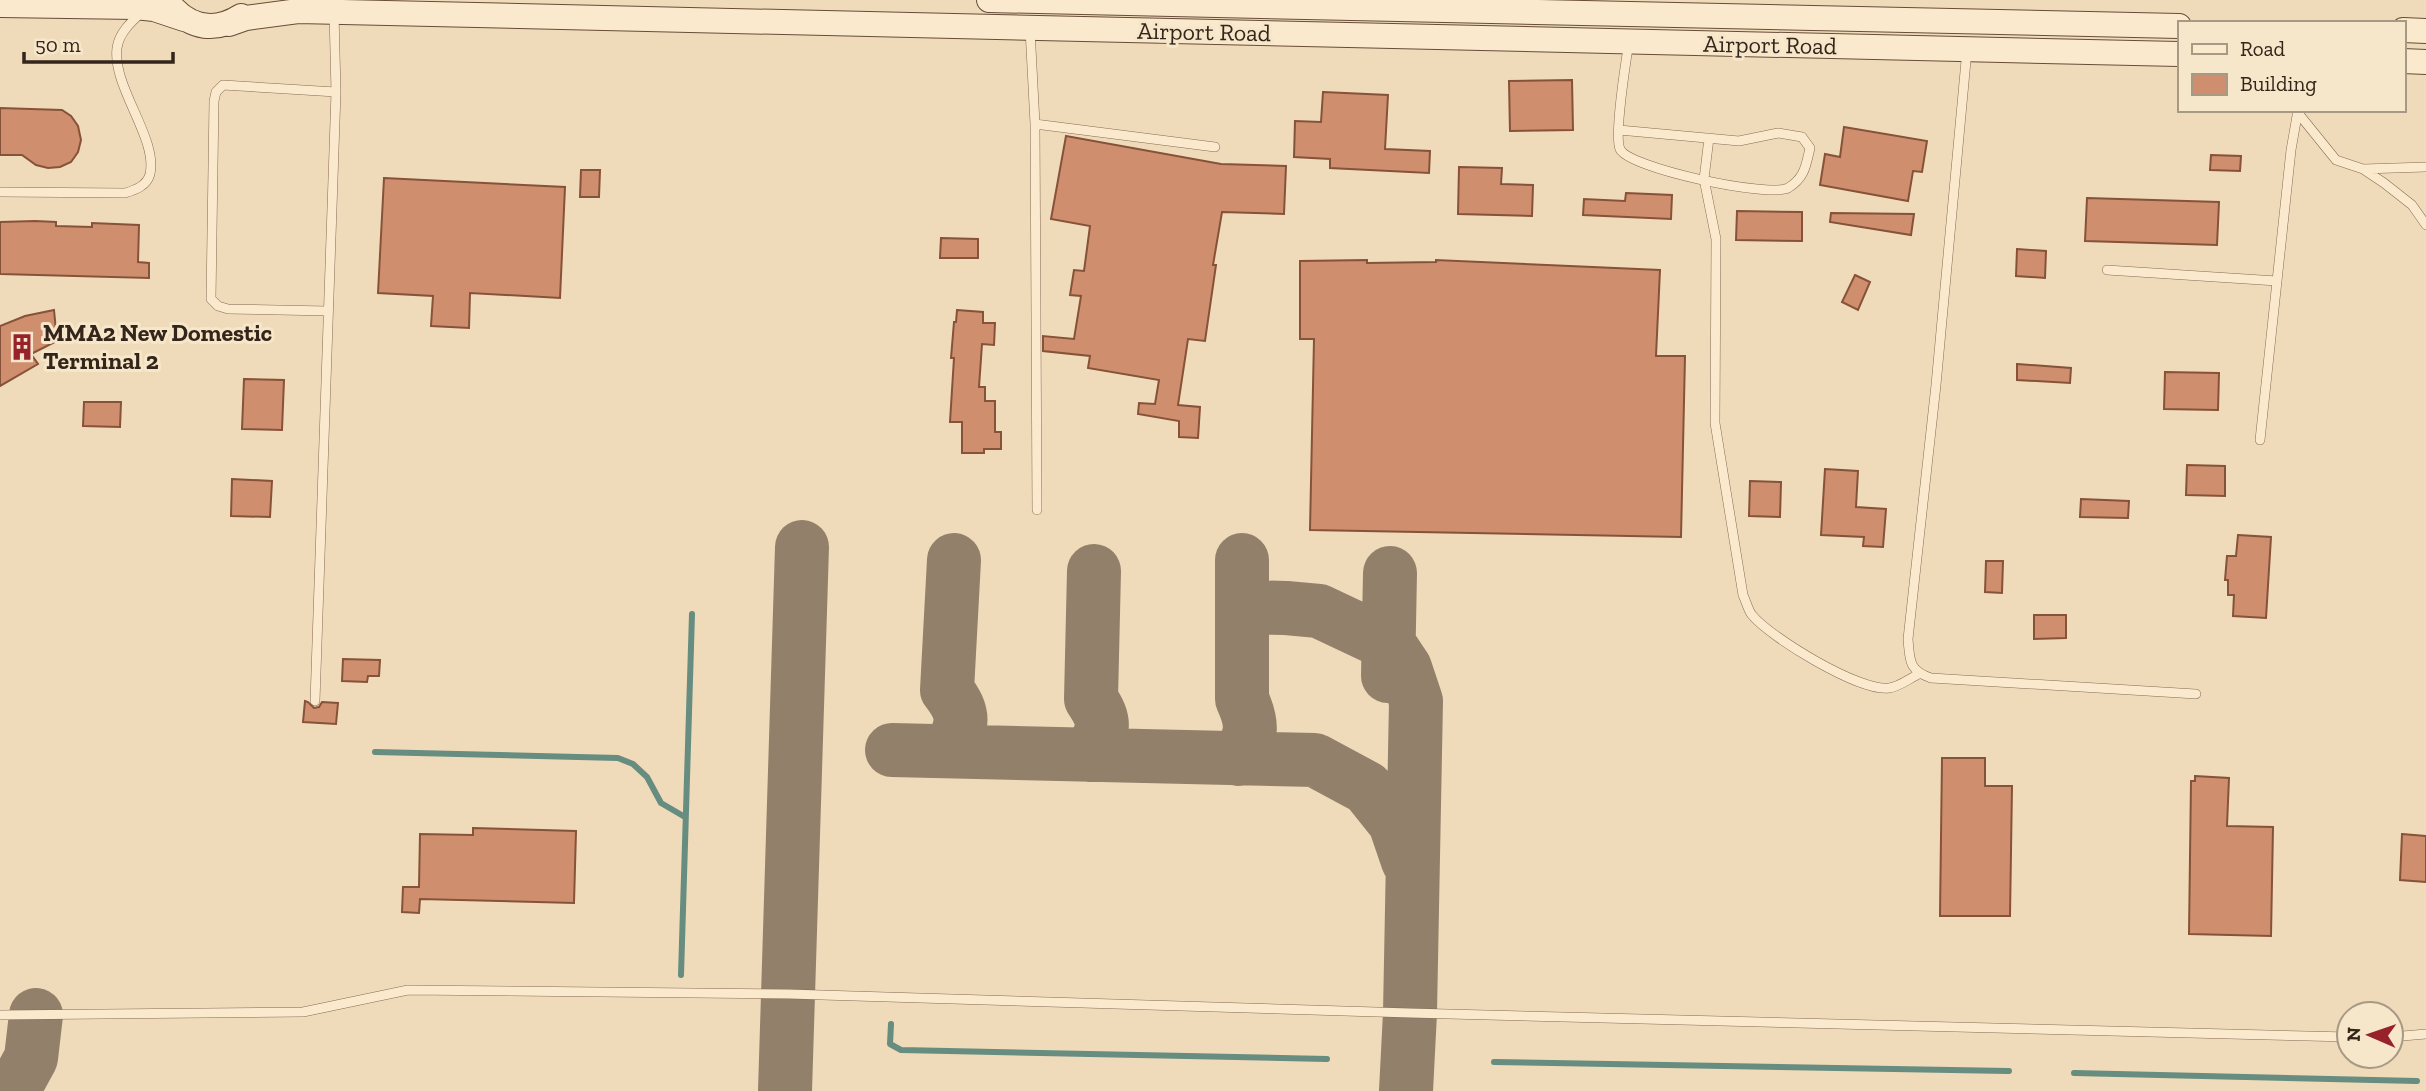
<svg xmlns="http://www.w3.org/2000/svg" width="2426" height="1091" font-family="'Zilla Slab',serif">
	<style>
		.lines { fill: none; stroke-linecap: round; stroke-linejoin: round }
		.stream { stroke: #678c80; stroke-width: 6 }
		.taxiway { stroke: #92806a; stroke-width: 54 }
		.building { fill: #cf8f6e; stroke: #865239; stroke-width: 2 }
		.lane-casing { stroke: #866b54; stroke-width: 10 }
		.secondary-casing { stroke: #674c38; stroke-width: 26 }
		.lane { stroke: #fae9cd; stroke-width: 9 }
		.secondary { stroke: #fae9cd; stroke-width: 24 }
		.labels { text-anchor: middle; stroke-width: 6; stroke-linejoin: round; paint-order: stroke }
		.street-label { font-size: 24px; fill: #34251a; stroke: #f6e6ca }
		.poi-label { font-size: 24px; font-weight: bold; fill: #34251a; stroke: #f6e6ca; text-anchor: start }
	</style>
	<rect width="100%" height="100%" fill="#efdbba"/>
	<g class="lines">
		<path class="stream" d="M375,752L618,758L633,764L647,777L661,803L685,817
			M681,975L692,614
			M891,1024L890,1044L901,1050L1327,1059
			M1494,1062L2009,1071
			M2074,1073L2417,1081"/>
		<path class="taxiway" d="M1243,607L1286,608L1319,611L1389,644L1405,668L1416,701L1410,1013L1406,1091
			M1388,676L1390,573
			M892,750L1315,760L1367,788L1395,823L1408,861
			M950,751C963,724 966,715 947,690L954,560
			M1090,755C1103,730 1108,724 1091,699L1094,571
			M1238,759C1252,734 1254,726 1242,699V560
			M13,1091L31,1058L36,1015
			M785,1091L802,547"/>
	</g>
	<path class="building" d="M1572,80L1573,130L1510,131L1509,81Z
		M1323,92L1388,95L1385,149L1430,151L1429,173L1330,168V159L1294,157L1295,121L1321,122Z
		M0,108L62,110L71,116L78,126L81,140L78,152L71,162L60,167L48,168L36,165L22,155H0Z
		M1844,127L1927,141L1922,172L1913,171L1908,201L1820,185L1825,154L1840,157Z
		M1066,136L1221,164L1286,166L1284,214L1222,212L1213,265H1216L1205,341L1188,339L1178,405L1200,407L1198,438L1179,437V421L1138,414L1139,403L1155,404L1159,380L1088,368L1090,356L1043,351V336L1074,339L1081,296L1070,295L1074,270L1084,271L1090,226L1051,219Z
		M2211,155L2241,156L2240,171L2210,170Z
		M1459,167L1502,168L1501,184L1533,185L1532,216L1458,214Z
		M581,170H600L599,197H580Z
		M384,178L565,187L560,298L470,293L469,328L431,326L433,296L378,293Z
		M1626,193L1672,195L1671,219L1583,215L1584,199L1625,201Z
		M2087,198L2219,202L2217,245L2085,241Z
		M1737,211L1802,212V241L1736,240Z
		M1831,213L1914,214L1911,235L1830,222Z
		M35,221L56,222V226L92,227V223L139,225L138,262L149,263V278L0,274V222Z
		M941,238L978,239V258H940Z
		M2017,249L2046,251L2045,278L2016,276Z
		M1367,260V263L1436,262V260L1660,270L1656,356H1685L1681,537L1310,530L1314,339H1300V261Z
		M1855,275L1870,282L1858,310L1842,302Z
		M54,310L57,341L31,354L38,364L0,386V326L25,316Z
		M957,310L983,312V323H995L994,345L982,344L979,387H985V401H995V432H1001V449H984V453H962V422H950L954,358H951L954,322H956Z
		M2017,364L2071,368L2070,383L2017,380Z
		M2165,372L2219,373L2218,410L2164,409Z
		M244,379L284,380L282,430L242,429Z
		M84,402H121L120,427L83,426Z
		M2187,465L2225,466V496L2186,495Z
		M1825,469L1858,471L1856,507L1886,509L1883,547L1863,546L1864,537L1821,535Z
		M232,479L272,481L270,517L231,516Z
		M1750,481L1781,482L1780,517L1749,516Z
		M2081,499L2129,501L2128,518L2080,517Z
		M2238,535L2271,537L2266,618L2233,616L2234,595H2228V580H2225L2227,556H2236Z
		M1986,561H2003L2002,593L1985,592Z
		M2034,615H2066V638L2034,639Z
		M343,659L380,660L379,676H368L367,682L342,681Z
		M305,701L308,702L314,708L319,707L322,702L338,703L336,724L303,722Z
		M1942,758H1985V786H2012L2010,916H1940Z
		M2195,776L2229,778L2227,826L2273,827L2271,936L2189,934L2191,781H2195Z
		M473,828L576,831L574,903L420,899L419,913L402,912L403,887H419L420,834L473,835Z
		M2402,834L2426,836V882L2400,880Z"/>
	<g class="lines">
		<defs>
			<path id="lane" d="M1030,29L1035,124L1037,510
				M1967,50L1936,385L1908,639C1910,660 1908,670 1931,678L2196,694
				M2298,113L2336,160L2363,169L2384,183L2412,205L2426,225
				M1035,124L1215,147
				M1619,130L1739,141L1778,133L1802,137L1810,148C1806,165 1805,178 1788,188C1768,198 1628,168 1620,149C1614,136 1626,60 1629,42
				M1709,138L1704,179L1716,239L1715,423L1743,595C1746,601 1748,610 1752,615C1771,638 1860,692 1889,688C1899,687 1910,678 1919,674
				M2363,169L2426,167
				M0,192L125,193C135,190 147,186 150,174C158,138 112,87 117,48C119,33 131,22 142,12
				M2107,270L2277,281
				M328,311L228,309L218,306L211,299L214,101L216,92L223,85L336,92
				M2260,440L2291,150L2298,110
				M315,701L336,92L334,13
				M0,1015L303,1012L408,990L789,994L1410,1013L2349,1037
				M2391,1037L2426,1034"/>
			<path id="secondary" d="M989,0L2179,26
				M0,5L135,7L154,9L184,19
				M172,7C192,29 216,32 241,16
				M229,24L246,18L298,11L2179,54
				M2403,30L2426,31
				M2403,61L2426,62"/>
		</defs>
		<use href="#lane" class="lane-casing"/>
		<use href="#secondary" class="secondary-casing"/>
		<use href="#lane" class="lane"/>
		<use href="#secondary" class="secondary"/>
	</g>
	<defs>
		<symbol id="building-bare" viewBox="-9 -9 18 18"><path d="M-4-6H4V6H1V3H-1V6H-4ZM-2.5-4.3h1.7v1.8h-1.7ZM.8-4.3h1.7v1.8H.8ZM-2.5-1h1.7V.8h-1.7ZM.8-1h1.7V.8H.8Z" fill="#97222c" stroke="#f6e6ca" stroke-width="2.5" paint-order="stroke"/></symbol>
	</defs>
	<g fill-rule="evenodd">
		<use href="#building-bare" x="3" y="328" width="38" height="38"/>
	</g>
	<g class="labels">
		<g class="street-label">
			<text transform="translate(1204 32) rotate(1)" y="8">Airport Road</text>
			<text transform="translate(1770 45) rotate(1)" y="8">Airport Road</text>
		</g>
		<g class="poi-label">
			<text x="43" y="341">MMA2 New Domestic<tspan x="43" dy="28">Terminal 2</tspan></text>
		</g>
	</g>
	<rect x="2178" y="21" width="228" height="91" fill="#f6e6ca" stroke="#a89984" stroke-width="2"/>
	<rect x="2192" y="44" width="35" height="10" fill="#fae9cd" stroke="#a89984" stroke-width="2"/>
	<text x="2240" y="56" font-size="21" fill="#34251a">Road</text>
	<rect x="2192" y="74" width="35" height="21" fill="#cf8f6e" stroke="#a89984" stroke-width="2"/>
	<text x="2240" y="91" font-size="21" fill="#34251a">Building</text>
	<g transform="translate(2370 1035) rotate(272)"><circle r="33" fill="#f6e6ca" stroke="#a89984" stroke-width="2"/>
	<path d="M0-5L12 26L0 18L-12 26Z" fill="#97222c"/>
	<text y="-10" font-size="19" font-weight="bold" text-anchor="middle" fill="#34251a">N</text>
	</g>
	<path d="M24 52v10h149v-10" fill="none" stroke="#34251a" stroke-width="3.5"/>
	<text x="35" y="52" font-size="21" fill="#34251a" stroke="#f6e6ca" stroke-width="5" paint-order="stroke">50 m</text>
</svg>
